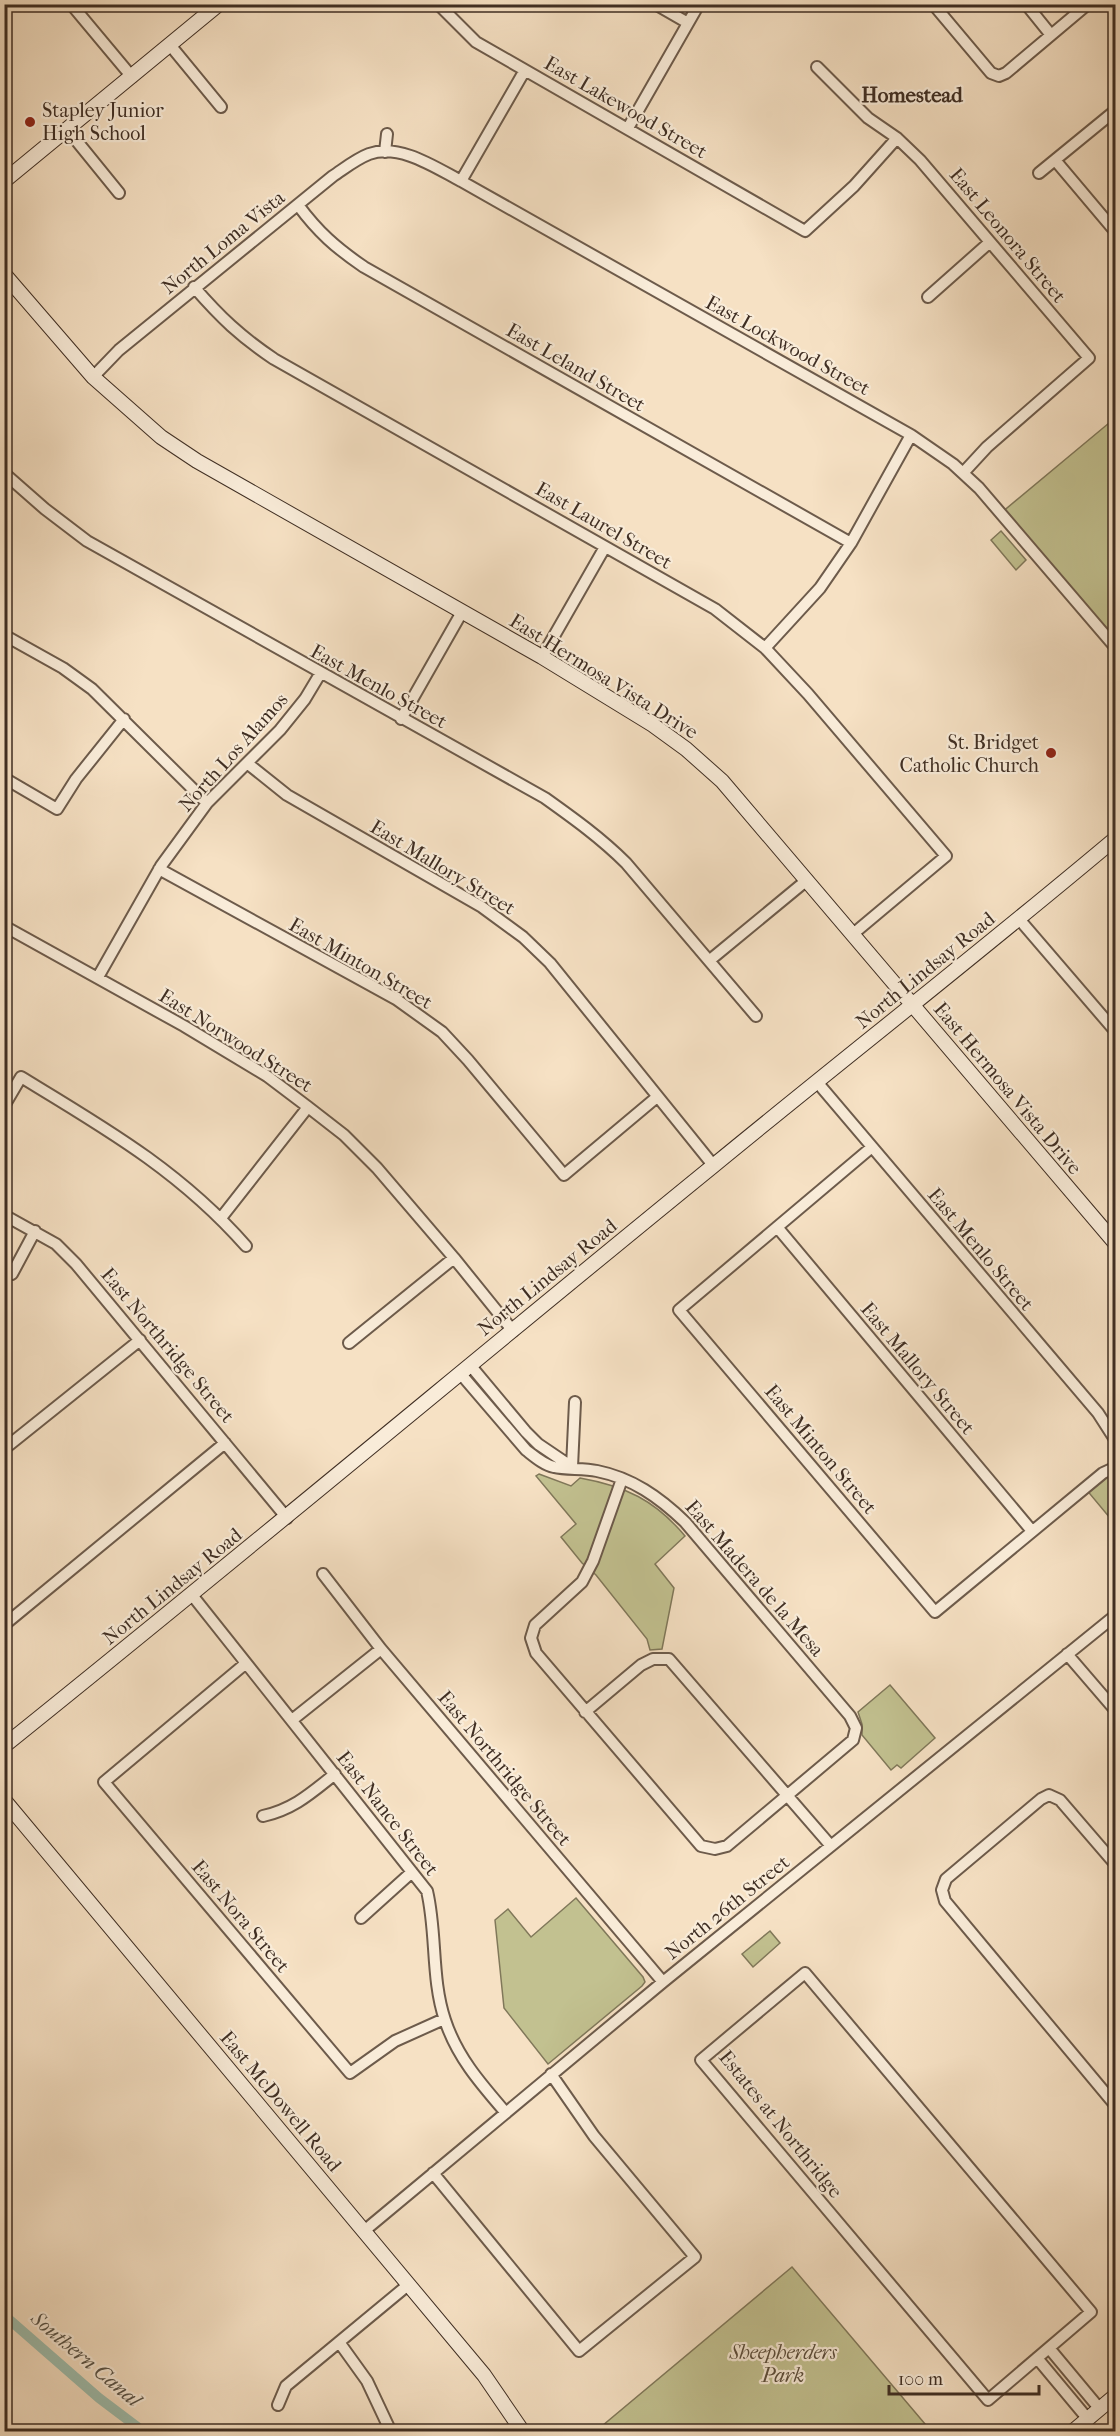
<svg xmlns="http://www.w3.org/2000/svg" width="1120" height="2436" font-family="'IM FELL French Canon',serif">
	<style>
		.green { fill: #c2c190; stroke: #80785a; stroke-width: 1.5 }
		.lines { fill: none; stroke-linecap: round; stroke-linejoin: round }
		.canal { stroke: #9ebeae; stroke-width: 10 }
		.street-casing { stroke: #6d5b4b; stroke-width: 14 }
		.secondary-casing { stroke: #3f2e23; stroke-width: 16 }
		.street { stroke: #f9ecd9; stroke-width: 10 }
		.secondary { stroke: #f9ecd9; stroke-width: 14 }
		.poi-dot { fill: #8f2418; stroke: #f9ecd9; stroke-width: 2 }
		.labels { text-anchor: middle; stroke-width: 4.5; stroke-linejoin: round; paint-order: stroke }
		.street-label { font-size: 20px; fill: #3f2e23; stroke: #f9ecd9 }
		.poi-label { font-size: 20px; fill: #3f2e23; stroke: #f9ecd9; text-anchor: start }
		.park-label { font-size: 20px; font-style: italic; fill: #594b39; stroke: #f9ecd9 }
		.neighbourhood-label { font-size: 21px; font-weight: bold; fill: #3f2e23; stroke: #f9ecd9 }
		.water-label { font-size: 21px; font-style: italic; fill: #575246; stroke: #f9ecd9 }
	</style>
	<rect width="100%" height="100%" fill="#f6e1c4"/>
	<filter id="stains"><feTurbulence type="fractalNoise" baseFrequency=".00333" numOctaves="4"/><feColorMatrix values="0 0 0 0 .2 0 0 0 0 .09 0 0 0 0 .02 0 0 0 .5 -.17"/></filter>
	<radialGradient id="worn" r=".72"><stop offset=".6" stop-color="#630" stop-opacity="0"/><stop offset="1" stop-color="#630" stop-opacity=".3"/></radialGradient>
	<path class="green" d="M1115,418V648L1001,513Z
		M1001,531L1026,560L1016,570L991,540Z
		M1115,1467V1524L1085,1488Z
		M539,1474L571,1486L580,1478C625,1486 655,1500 685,1536L655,1564L674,1588L662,1649L650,1650L647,1639L596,1575L582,1563L561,1537L576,1524L536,1476Z
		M890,1685L935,1738L901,1768L897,1765L891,1770L862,1735V1724L858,1712Z
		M576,1898L643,1977L645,1982L642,1986L548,2064L504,2008L495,1920L508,1909L531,1937Z
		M770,1931L780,1943L753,1967L742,1954Z
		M792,2267L931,2431H596Z"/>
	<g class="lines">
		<path class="canal" d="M4,2315L99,2398L144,2432"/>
		<defs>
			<path id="street" d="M71,4L132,77
				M438,4L476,42L805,231L854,186L897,138
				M655,4L688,23
				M933,4L991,73L999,76L1006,73L1088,4
				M1026,4L1051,35
				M170,45L221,107
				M817,67L868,118L897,138L920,160L1089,358L987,447L963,473
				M628,128L699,4
				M67,129L119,193
				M385,152L387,134
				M1055,160L1114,230L1116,229
				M1039,173L1116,110
				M461,181L525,70
				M298,205C318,232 336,248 364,267L851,543
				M194,287C221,318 240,336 274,359L715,609L765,648L808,694L946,856L853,934
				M928,297L990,242
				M93,377L119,350L333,176C345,168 356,159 369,154C400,143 436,168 461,181L911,435L953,464L979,488L1116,648
				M4,473L45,509L87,541L545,798C573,818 601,838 626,863L756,1016
				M4,635L63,668L92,689L207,803
				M765,648L820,588L851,543L911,435
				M542,657L605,547
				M401,719L462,612
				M247,763L287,795L482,907L523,937L550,963L713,1165
				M4,778L57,809L76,779L124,719
				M159,869L396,999L442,1032L468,1060L564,1175L657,1097
				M1019,919L1116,1032
				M4,926L184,1026L267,1076L308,1107L344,1135L377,1168L454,1258L513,1331
				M710,960L807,880
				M98,977L161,866L207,803L280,730L305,699L320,674
				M817,1082L1098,1413L1116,1441
				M4,1106L21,1077C105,1128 180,1171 246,1246
				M872,1147L679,1310L935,1612L1103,1473L1116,1467
				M4,1215L56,1244L76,1264L287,1518
				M221,1218L308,1107
				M777,1227L1032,1531
				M12,1274L35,1231
				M349,1343L454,1258
				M470,1365L526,1432L538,1444L572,1467
				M460,1373L526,1450C535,1457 544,1465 554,1467C566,1470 583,1468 597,1471C632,1478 659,1497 685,1522L850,1716L856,1728L853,1740L727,1846L715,1849L701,1846L536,1653L531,1638L535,1625L582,1582L593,1561L622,1479
				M4,1449L140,1340
				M572,1467L575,1402
				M323,1574L381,1649L663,1982
				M192,1595L427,1891C437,1933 431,1979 445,2020C457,2057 481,2084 506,2113
				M4,1625L225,1443
				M1067,1654L1116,1711
				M245,1664L104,1782L350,2073L395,2041L444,2019
				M585,1712L641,1665L653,1659H669L831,1846
				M292,1720L381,1649
				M263,1816C294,1809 311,1793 335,1774
				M1116,1865L1060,1800L1049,1795L1041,1799L946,1879L942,1890L945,1901L1116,2106
				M361,1918L412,1872
				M805,1973L1091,2312L988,2400L701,2060Z
				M433,2173L579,2351L695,2257L594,2136L551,2074
				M364,2231L663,1982L1116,1615
				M339,2342L367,2381L391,2432
				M1049,2348L1099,2408
				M1037,2358L1087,2418
				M278,2405L286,2386L408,2285"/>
			<path id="secondary" d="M4,181L219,4
				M4,274L93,377L161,437L197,461L542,657L653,725L686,749L722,781L1116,1244
				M4,1746C242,1555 476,1359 713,1166C847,1056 983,950 1116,838
				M4,1800L484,2375L523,2432
				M1072,2432L1116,2395"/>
		</defs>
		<use href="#street" class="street-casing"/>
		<use href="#secondary" class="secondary-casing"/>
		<use href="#street" class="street"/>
		<use href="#secondary" class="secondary"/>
	</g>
	<g class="poi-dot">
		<circle cx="30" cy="122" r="6"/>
		<circle cx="1051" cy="753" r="6"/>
	</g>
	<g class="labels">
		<g class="street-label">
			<text transform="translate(626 107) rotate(30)" y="7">East Lakewood Street</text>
			<text transform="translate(1008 235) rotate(50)" y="7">East Leonora Street</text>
			<text transform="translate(223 242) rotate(-39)" y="7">North Loma Vista</text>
			<text transform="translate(788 345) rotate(29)" y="7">East Lockwood Street</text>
			<text transform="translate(576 367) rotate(30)" y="7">East Leland Street</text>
			<text transform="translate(604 525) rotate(30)" y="7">East Laurel Street</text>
			<text transform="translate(604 676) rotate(32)" y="7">East Hermosa Vista Drive</text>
			<text transform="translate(379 686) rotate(29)" y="7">East Menlo Street</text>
			<text transform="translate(233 752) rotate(-48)" y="7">North Los Alamos</text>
			<text transform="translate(443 867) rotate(31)" y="7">East Mallory Street</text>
			<text transform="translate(361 963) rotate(30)" y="7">East Minton Street</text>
			<text transform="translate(925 970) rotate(-39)" y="7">North Lindsay Road</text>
			<text transform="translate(236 1040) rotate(32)" y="7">East Norwood Street</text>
			<text transform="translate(1008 1088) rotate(50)" y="7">East Hermosa Vista Drive</text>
			<text transform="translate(981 1249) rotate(50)" y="7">East Menlo Street</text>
			<text transform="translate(547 1277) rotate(-39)" y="7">North Lindsay Road</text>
			<text transform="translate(168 1345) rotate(50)" y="7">East Northridge Street</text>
			<text transform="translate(918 1368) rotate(50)" y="7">East Mallory Street</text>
			<text transform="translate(821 1449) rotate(50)" y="7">East Minton Street</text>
			<text transform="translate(755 1578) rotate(49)" y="7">East Madera de la Mesa</text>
			<text transform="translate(172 1586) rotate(-39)" y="7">North Lindsay Road</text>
			<text transform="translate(505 1768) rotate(50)" y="7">East Northridge Street</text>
			<text transform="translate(388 1813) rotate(52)" y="7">East Nance Street</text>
			<text transform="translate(727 1907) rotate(-39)" y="7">North 26th Street</text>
			<text transform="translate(241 1916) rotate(50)" y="7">East Nora Street</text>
			<text transform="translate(281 2101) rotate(50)" y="7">East McDowell Road</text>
			<text transform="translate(781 2124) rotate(51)" y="7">Estates at Northridge</text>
		</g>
		<g class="poi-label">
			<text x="42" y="117">Stapley Junior<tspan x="42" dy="23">High School</tspan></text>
			<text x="1039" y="749" text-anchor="end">St. Bridget<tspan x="1039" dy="23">Catholic Church</tspan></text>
		</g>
		<g class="park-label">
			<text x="783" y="2359">Sheepherders<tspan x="783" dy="23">Park</tspan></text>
		</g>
		<g class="neighbourhood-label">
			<text x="912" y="102">Homestead</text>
		</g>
		<g class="water-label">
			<text transform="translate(86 2359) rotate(40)" y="7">Southern Canal</text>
		</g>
	</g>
	<rect width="1120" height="2436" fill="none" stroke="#f6e1c4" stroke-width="24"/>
	<rect x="6" y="6" width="1108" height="2424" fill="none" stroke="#3f2e23" stroke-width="3"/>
	<rect x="12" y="12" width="1096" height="2412" fill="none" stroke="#3f2e23" stroke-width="1.5"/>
	<path d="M889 2385v9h150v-9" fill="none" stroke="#3f2e23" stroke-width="3"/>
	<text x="898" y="2385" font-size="18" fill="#3f2e23" stroke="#f9ecd9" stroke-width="4.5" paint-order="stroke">100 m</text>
	<rect width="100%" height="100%" filter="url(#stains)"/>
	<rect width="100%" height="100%" fill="url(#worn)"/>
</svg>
